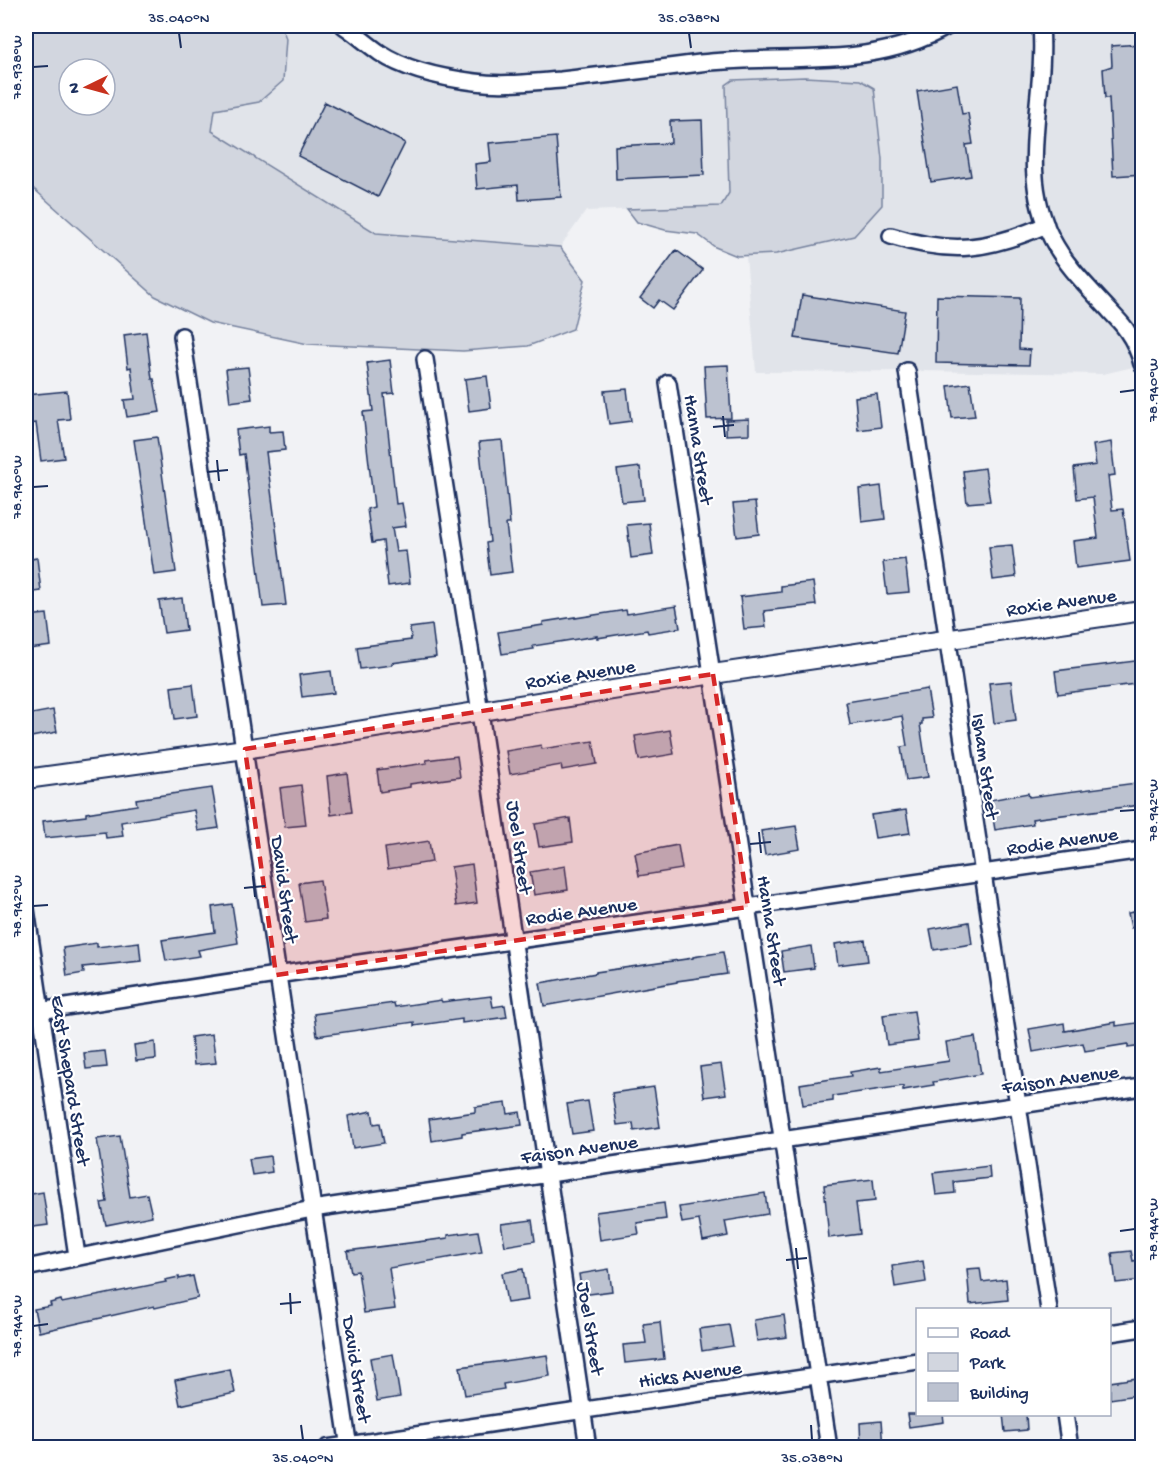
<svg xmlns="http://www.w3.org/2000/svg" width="1168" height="1473" font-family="'Gochi Hand',sans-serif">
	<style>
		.built { fill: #e1e4ea }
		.green { fill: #d2d6df; stroke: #76829e; stroke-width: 1.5; fill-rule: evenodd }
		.building { fill: #bcc2d0; stroke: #1b2f5e; stroke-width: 1.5 }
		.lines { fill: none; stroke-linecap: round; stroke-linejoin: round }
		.minor-casing { stroke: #1b2f5e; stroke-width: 20 }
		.tertiary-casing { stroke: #1b2f5e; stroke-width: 22 }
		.minor { stroke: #fff; stroke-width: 15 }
		.tertiary { stroke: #fff; stroke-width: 18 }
		.marked { fill: #d62828; fill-opacity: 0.2; stroke: #d62828; stroke-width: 4.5; stroke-dasharray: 12 8; stroke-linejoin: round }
		.ticks { fill: none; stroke: #1b2f5e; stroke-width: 2 }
		.labels { text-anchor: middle; stroke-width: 4.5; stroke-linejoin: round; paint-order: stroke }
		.street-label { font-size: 20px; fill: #1b2f5e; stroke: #fff }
		.neatline { fill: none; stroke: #1b2f5e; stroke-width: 2 }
		.ticks-label { font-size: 15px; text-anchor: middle; fill: #1b2f5e }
	</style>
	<rect width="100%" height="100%" fill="#f1f2f5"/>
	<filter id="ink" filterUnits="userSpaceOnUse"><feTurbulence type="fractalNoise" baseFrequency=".0167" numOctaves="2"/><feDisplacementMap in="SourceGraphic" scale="12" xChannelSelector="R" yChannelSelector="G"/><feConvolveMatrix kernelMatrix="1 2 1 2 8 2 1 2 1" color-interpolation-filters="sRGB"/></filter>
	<g filter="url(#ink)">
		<path class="built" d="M162,26H1142V365L1103,374L916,371L756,372L746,256L776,254L805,77L733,80L726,85L729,206L586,211L560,247L376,233L211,131Z"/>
		<path class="green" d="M26,26H281L286,38L283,81L259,102L215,110L212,131L376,233L560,247L585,280L573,329L528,346L463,351L308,344L210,323L155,296L26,182ZM69,69H105V105H69Z
			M805,77L860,80L874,88L882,159V205L854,236L776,254L737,256L715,247L697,234L665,230L637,222L627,209L721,206L729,193L726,85L733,80Z"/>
		<path class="building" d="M1141,44L1143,174L1113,176L1109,98H1105L1103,69L1112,66L1111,46Z
			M957,84L962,114L968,113L973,144L966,145L971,176L931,182L917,91Z
			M325,102L405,143L378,197L298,156Z
			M702,120L704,175L616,179L615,146L671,143L670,121Z
			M556,137L561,197L519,200L518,185L477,189L475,164L491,162L489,143Z
			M676,250L703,270L673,310L659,300L653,308L640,298Z
			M802,295L905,311L898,353L795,338Z
			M937,296L1020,298L1019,349L1030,350L1029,365L936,363Z
			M146,332L152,379H154L160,412L127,417L124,400L135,399L131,367L128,368L124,335Z
			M390,360L394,393L384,394L396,504L402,503L406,526L392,528L396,552L406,551L410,583L388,586L383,541L372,543L367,509L374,507L363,412L373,411L367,363Z
			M728,365L731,418L707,419L704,366Z
			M248,367L252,399L230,402L226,369Z
			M487,376L491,408L469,411L465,379Z
			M970,383L975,416L952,418L948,386Z
			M627,389L631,421L609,424L604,391Z
			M67,391L70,419L58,420L64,458L41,461L36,423L26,424V395Z
			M877,394L881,427L858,430L855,397Z
			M749,419V434L726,435V420Z
			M269,426V432L283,431L285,450L266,452L286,605L263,607L244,454L239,455L236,430Z
			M157,437L176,572L154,575L134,440Z
			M502,440L510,524H506L512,572L490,575L486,543L490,542L479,442Z
			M1111,442L1115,475L1108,476L1112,510L1123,509L1130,561L1076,568L1073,541L1098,538L1093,497L1077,499L1074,468L1096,465L1093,445Z
			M640,467L644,500L622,502L617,470Z
			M985,468L990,501L967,503L963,471Z
			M881,486L885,519L862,522L859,489Z
			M755,502L759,534L737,537L733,504Z
			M649,523L653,555L631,558L627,525Z
			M1012,545L1016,577L993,580L989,547Z
			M37,558L41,591L26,593V560Z
			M905,559L909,592L887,594L883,562Z
			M813,582L816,605L764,611L766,627L744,629L740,597L781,592V586Z
			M182,598L186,630L164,633L159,601Z
			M676,606L680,628L648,633L647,630L597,638V636L533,646L534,649L502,654L498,632L543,625V622L575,617V618L626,610L627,614Z
			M47,614L51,646L29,649L26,616Z
			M432,625L436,657L392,663V665L360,669L357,647L411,640L410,628Z
			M1143,660V683L1058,694L1055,671Z
			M331,671L334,693L302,697L299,675Z
			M1011,681L1016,720L994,723L989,683Z
			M193,684L197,716L175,719L171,687Z
			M927,689L932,718L922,719V724H920L928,777L906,780L901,747L907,746L902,716L850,725L846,702Z
			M53,710L57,732L26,738V715Z
			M670,730L674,754L639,760L635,736Z
			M593,741L597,764L562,770L561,765L510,774L506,751L541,745L542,749Z
			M457,756L460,777L410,784V787L380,792L377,770L427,763L426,760Z
			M347,773L352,812L331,815L327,776Z
			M1136,783L1140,805L1032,819L1033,824L995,830L990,800L1028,793L1029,797Z
			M301,785L306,825L285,827L280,788Z
			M212,788L219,828L198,831L194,810L121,822L123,836L106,838L105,832L45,838L43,821L86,816V813L137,805L136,799Z
			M906,810L910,833L875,838L871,815Z
			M570,818L573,842L539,847L535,824Z
			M796,826L800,849L765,855L761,831Z
			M429,841L432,862L388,869L385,848Z
			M678,845L682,869L639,876L635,853Z
			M472,864L477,903L456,906L451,867Z
			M565,866L568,890L534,895L530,872Z
			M320,880L326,919L305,922L299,883Z
			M232,904L238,943L198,950L200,956L166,961L162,940L215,932L212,907Z
			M1143,910V926L1131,928L1128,913Z
			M969,922L972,944L934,950L930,929Z
			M865,940L868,961L838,965L835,944Z
			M139,942L141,961L83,967L84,973L67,976L63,948L97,943V947Z
			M811,946L814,968L784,972L781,951Z
			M723,952L727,974L677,981V982L544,1006L540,983L596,973V972L693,958V957Z
			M491,996L493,1007L505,1005L507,1017L462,1023V1019L414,1026V1022L317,1036L314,1014L394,1003L395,1007L441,1000L442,1002Z
			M914,1011L918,1041L887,1045L883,1015Z
			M1116,1022V1026L1143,1022V1046L1128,1048V1044L1085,1051L1083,1043L1033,1052L1029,1029L1064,1023L1065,1031Z
			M212,1034L216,1063L194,1065L191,1037Z
			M975,1037L981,1074L933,1082L934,1085L903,1090V1086L833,1096V1101L803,1105L800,1084L851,1076L850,1072L881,1067V1071L949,1061L946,1042Z
			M155,1042L156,1059L136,1061L134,1045Z
			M105,1051L107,1067L86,1069L84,1053Z
			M721,1064L726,1094L704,1097L700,1067Z
			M654,1087L660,1127L634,1131L633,1123L617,1125L612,1093Z
			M588,1101L593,1131L572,1134L567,1104Z
			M506,1103L508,1114L520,1112L522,1125L462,1133V1136L432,1141L429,1119L475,1112V1107Z
			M372,1111L374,1124L380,1123L384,1143L353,1148L348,1116Z
			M120,1136L130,1197L147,1194L152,1216L106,1225L101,1203L107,1202L97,1139Z
			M270,1156L272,1172L252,1175L249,1159Z
			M989,1166L990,1178L954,1182L955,1193L936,1195L933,1173Z
			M873,1179L875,1201L856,1203L860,1234L829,1238L824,1185Z
			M43,1192L48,1225L26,1228V1195Z
			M765,1193L768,1214L725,1221L728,1236L703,1241L699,1220L682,1223L679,1207Z
			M664,1203L666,1219L637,1223L639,1234L600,1240L596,1212Z
			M532,1220L535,1241L505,1246L501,1224Z
			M478,1231L482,1252L389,1268L395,1309L364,1313L358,1271L351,1272L347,1251L448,1238V1235Z
			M1131,1251L1133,1261L1143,1259V1280L1116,1283L1112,1253Z
			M923,1261L926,1282L895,1287L892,1266Z
			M980,1268L982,1282L1006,1279L1008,1300L970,1304L967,1269Z
			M523,1269L528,1300L507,1303L502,1273Z
			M609,1269L612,1291L582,1295L579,1274Z
			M193,1276L198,1298L155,1308L154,1306L39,1332L34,1309L51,1306L50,1303L61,1300L62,1303L166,1282L165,1280L179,1277V1279Z
			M784,1315L787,1337L757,1341L754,1320Z
			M660,1322L664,1359L625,1363L623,1345L646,1343L643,1324Z
			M729,1325L733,1346L702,1351L699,1329Z
			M393,1354L400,1397L377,1401L370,1358Z
			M547,1355L550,1376L503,1384L504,1389L465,1395L460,1367Z
			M230,1369L235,1393L180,1405L175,1380Z
			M1143,1377V1394L1110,1399V1382Z
			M907,1414H943L944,1422L909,1427Z
			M1003,1414H1026L1027,1430L1005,1432Z
			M881,1421L883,1448H861L860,1423Z"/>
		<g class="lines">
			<defs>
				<path id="minor" d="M344,26C356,34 367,44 380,53C407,71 443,78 475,82C503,86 532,82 561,80C607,75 654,69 700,63C786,53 870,71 948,26
					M1041,26C1047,99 1016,169 1052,239C1066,266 1088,287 1109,310C1115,317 1122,323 1127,331C1134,341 1139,352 1142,364
					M891,236C952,255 988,250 1046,225
					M182,336L349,1448
					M425,359L480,712L588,1448
					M907,371L1049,1310
					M668,383L829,1448
					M26,909L77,1256
					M26,1013L276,975L1142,850
					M26,1268L312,1209L1142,1087
					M1110,1333L1142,1328
					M1065,1414L1070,1448
					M327,1448L918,1361"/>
				<path id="tertiary" d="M26,779L245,749L713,674L1142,611"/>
			</defs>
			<use href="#minor" class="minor-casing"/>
			<use href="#tertiary" class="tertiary-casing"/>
			<use href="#minor" class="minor"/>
			<use href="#tertiary" class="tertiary"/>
		</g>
	</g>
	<path class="marked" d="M713,674L748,907L276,975L245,749Z"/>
	<path class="ticks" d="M179,33L181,48M689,33L691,48M33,67L48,66M1120,392L1135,390M723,416L725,437M713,427L734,425M217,460L219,481M207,472L228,470M33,487L48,486M1120,811L1135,810M759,832L761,853M750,844L771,842M253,876L255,897M244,888L265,886M33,906L48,905M1120,1231L1135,1229M796,1248L798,1269M786,1260L807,1258M290,1293L291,1314M280,1304L301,1302M33,1326L48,1324M301,1425L303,1440M811,1425L812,1440"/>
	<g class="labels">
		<g class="street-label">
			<text transform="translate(700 449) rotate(81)" y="7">Hanna Street</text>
			<text transform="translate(1061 601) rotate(-8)" y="7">Roxie Avenue</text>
			<text transform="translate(580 673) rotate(-9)" y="7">Roxie Avenue</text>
			<text transform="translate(987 766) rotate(82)" y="7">Isham Street</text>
			<text transform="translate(1062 840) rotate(-8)" y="7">Rodie Avenue</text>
			<text transform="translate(521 847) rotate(82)" y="7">Joel Street</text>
			<text transform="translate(286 889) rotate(82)" y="7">David Street</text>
			<text transform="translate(581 910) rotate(-8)" y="7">Rodie Avenue</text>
			<text transform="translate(773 930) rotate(81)" y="7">Hanna Street</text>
			<text transform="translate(1060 1078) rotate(-8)" y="7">Faison Avenue</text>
			<text transform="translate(72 1080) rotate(81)" y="7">East Shepard Street</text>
			<text transform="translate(579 1148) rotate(-8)" y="7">Faison Avenue</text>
			<text transform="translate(592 1328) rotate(81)" y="7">Joel Street</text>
			<text transform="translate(358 1369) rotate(81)" y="7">David Street</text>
			<text transform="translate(690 1373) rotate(-8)" y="7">Hicks Avenue</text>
		</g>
	</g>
	<rect width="1168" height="1473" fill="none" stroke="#fff" stroke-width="66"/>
	<rect x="916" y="1308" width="195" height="108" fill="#ffffff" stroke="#a4acbf" stroke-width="1.5"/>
	<rect x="928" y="1328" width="30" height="9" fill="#ffffff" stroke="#a4acbf" stroke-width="1.5"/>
	<text x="970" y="1338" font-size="18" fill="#1b2f5e">Road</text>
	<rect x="928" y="1353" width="30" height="18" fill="#d2d6df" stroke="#a4acbf" stroke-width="1.5"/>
	<text x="970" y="1368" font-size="18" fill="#1b2f5e">Park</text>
	<rect x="928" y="1383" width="30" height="18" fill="#bcc2d0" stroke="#a4acbf" stroke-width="1.5"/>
	<text x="970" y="1398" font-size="18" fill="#1b2f5e">Building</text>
	<g transform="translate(87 87) rotate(265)"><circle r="28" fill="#ffffff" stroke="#a4acbf" stroke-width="1.5"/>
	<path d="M0-4.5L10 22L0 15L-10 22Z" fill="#c8321e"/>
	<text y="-9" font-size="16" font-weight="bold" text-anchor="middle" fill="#1b2f5e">N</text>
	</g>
	<rect x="33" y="33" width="1102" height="1407" class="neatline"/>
	<g class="ticks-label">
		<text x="179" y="22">35.040°N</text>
		<text x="689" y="22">35.038°N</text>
		<text transform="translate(16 67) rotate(-90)" y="5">78.938°W</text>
		<text transform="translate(1152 390) rotate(-90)" y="5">78.940°W</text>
		<text transform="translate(16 487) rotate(-90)" y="5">78.940°W</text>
		<text transform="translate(1152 810) rotate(-90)" y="5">78.942°W</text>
		<text transform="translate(16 906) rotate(-90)" y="5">78.942°W</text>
		<text transform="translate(1152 1229) rotate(-90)" y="5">78.944°W</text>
		<text transform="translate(16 1326) rotate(-90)" y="5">78.944°W</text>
		<text x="303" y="1462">35.040°N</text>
		<text x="812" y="1462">35.038°N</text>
	</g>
</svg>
